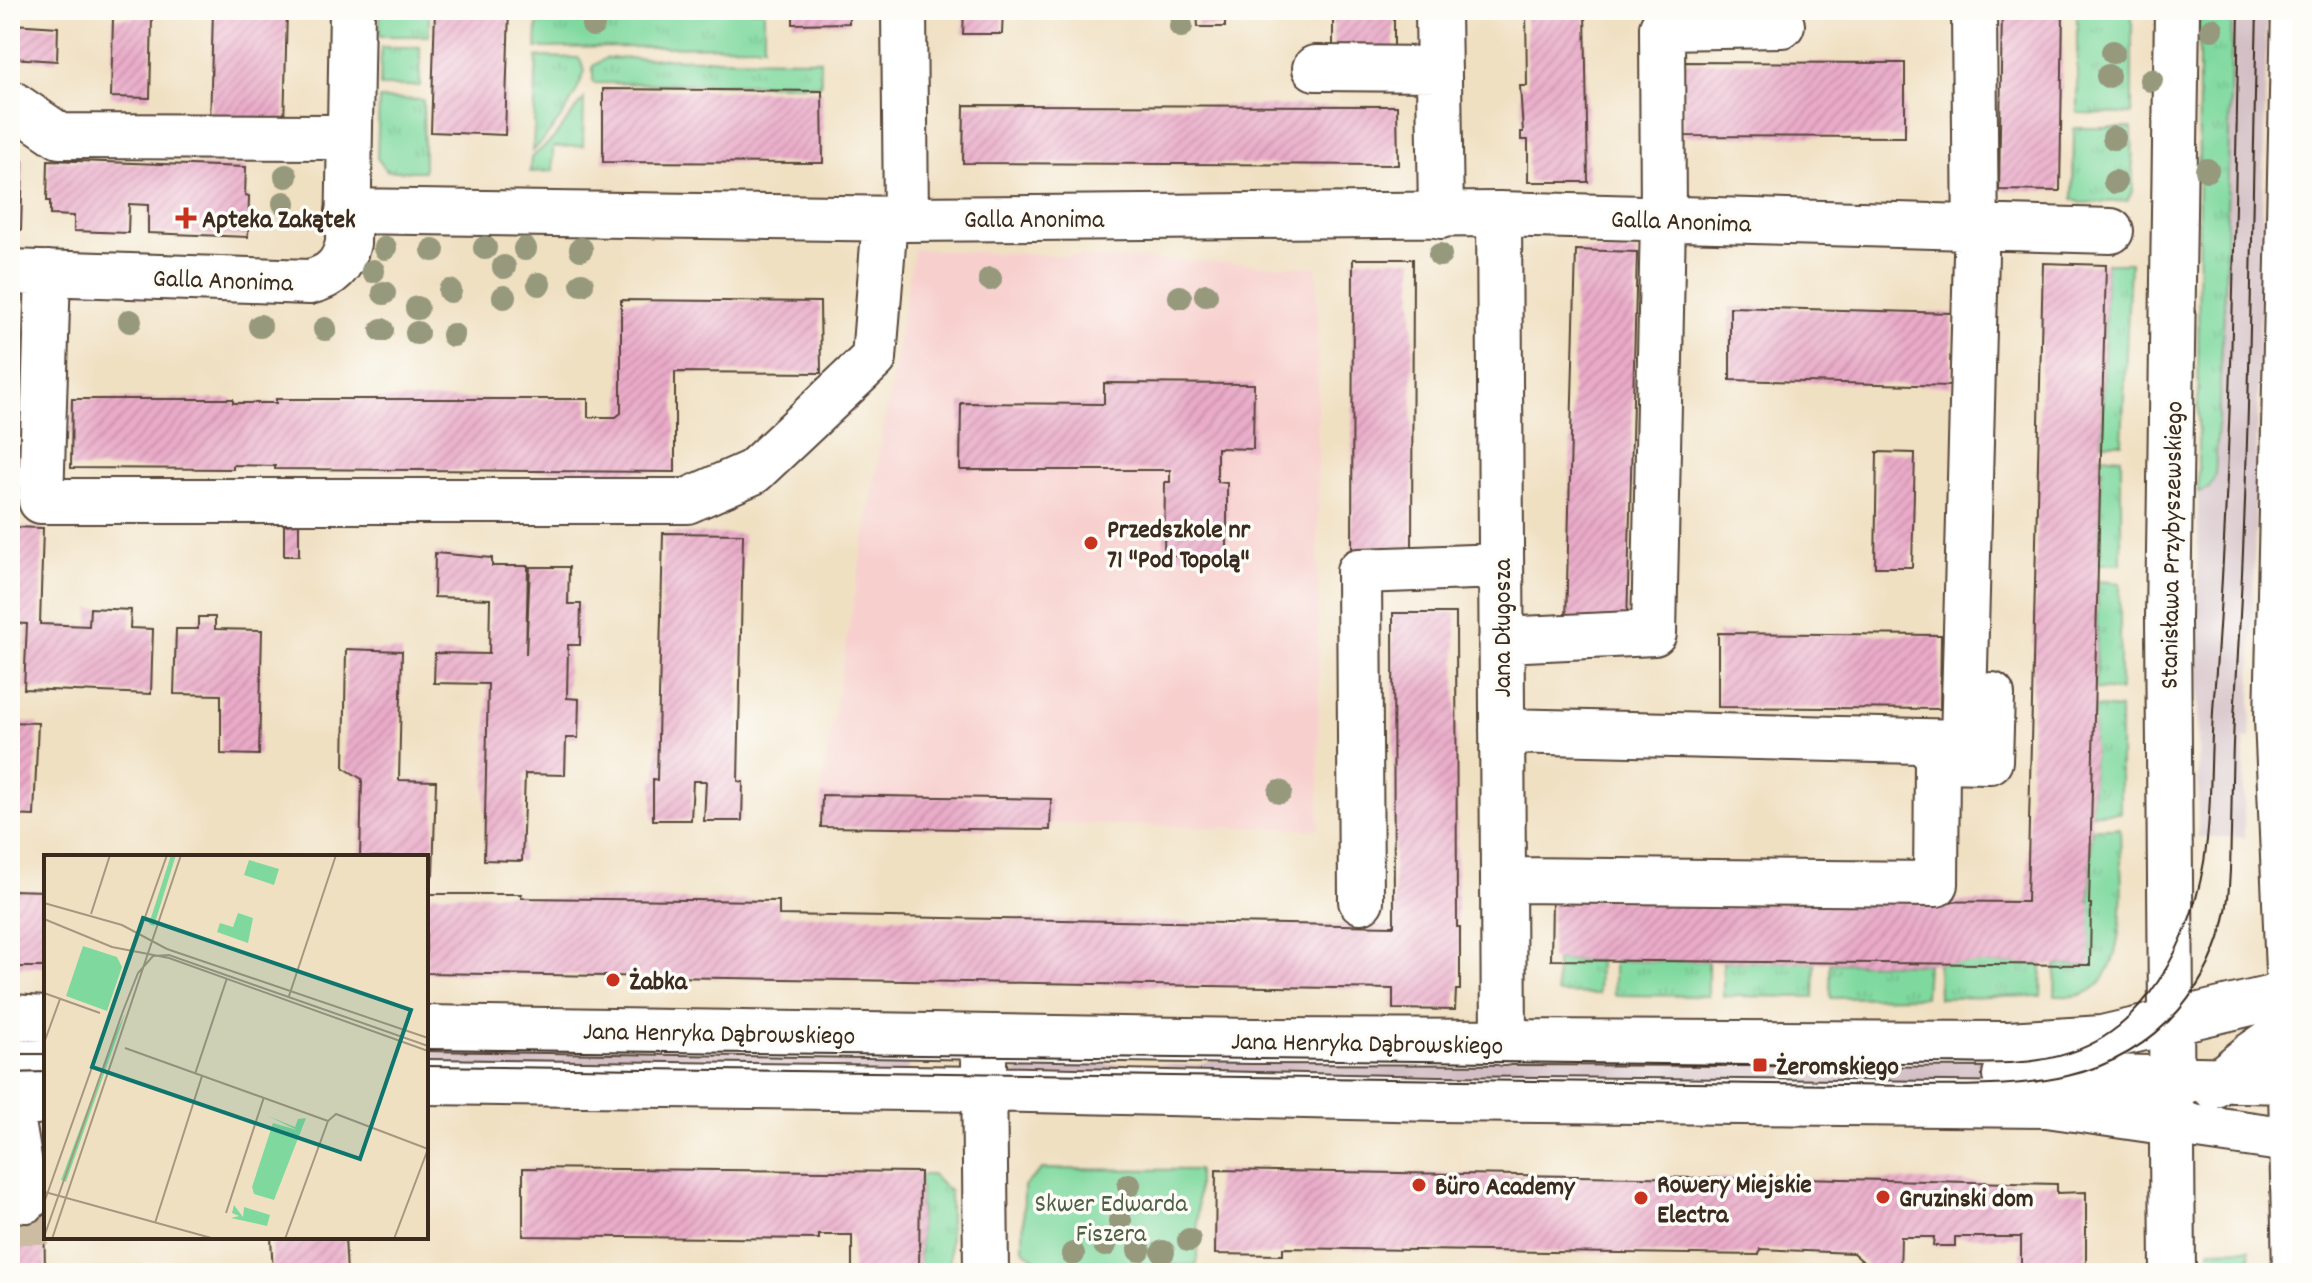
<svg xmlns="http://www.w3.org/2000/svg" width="2312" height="1283" font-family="Dekko,sans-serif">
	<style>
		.built { fill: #f7d0ce }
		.railway { fill: #d2bec4 }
		.grass { fill: url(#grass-tufts); stroke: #5d825e; stroke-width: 2 }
		.garden { fill: #7fd99f; stroke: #5d825e; stroke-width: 2 }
		.building { fill: url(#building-hatch) }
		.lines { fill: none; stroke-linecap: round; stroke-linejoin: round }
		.minor-tunnel { stroke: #ccbca1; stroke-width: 44; stroke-dasharray: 44 22; stroke-linecap: butt }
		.minor-casing { stroke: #564537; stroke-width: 48 }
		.major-casing { stroke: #564537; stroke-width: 48 }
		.minor { stroke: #fff; stroke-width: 44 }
		.major { stroke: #fff; stroke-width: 44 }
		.tram { stroke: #3b2a1e; stroke-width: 2 }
		.tree { fill: #97997d }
		.poi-dot { fill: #c8321e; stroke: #fdfcf7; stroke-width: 3 }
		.labels { text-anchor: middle; stroke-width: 7; stroke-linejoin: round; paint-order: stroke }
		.poi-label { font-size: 26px; font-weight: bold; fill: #3b2a1e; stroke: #fdfcf7; text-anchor: start }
		.street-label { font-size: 26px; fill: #3b2a1e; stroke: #fdfcf7 }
		.park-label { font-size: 26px; fill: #4f5f45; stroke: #fdfcf7 }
		.inset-road { fill: none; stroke: #a89780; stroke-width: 2 }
		.view { fill: #0f766e; fill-opacity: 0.15; stroke: #0f766e; stroke-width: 4 }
		.inset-edge { fill: none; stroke: #3b2a1e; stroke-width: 4 }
	</style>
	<defs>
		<pattern id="grass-tufts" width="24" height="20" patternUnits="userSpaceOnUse" patternTransform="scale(2)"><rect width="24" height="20" fill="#7fd99f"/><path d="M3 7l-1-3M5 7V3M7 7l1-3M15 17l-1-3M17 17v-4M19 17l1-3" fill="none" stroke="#6fba88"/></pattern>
		<pattern id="building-hatch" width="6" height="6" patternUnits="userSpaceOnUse" patternTransform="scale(2)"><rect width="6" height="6" fill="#e9aac8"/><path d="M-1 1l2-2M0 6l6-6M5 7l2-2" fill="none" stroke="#c992ab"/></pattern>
	</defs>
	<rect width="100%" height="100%" fill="#fdfcf7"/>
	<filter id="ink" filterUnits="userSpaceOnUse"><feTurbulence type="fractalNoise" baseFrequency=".0125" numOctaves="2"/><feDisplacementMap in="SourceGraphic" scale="16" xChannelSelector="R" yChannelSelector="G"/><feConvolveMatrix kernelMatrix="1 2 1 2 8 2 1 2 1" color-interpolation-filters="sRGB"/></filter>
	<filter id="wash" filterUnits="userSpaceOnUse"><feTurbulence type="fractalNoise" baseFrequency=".006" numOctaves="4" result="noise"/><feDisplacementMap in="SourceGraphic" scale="32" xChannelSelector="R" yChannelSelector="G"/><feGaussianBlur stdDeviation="1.8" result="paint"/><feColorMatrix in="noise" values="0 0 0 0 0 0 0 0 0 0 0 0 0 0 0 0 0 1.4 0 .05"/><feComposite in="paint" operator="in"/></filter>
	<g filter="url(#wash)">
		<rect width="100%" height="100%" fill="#f0e0c2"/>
		<path class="built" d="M914,249L1317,267L1319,829L816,819Z"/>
		<path class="railway" d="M2232,10H2267L2250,739L2244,740V837H2198V492L2209,488L2215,476L2225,289Z
			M426,1037L909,1043L908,1081L426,1075Z
			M1250,1048L2008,1054V1096L1003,1081L1030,1063L1199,1065Z"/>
		<path class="grass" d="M380,10H429V36H380Z
			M538,10H764V46L536,48Z
			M2077,10H2132V114L2077,113Z
			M2199,10H2232L2225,289L2215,476L2209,488L2198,492Z
			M381,47H420V86H380Z
			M537,57L579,58L585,71C571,107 559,123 533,151Z
			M606,58L820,60L821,85L593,83V66Z
			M379,99L423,100L424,171H387L377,158Z
			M584,99L583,146L553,147V171L530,172L531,158L552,140Z
			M2074,128H2132L2133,190L2127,201L2081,203L2073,199Z
			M2106,263H2130L2122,443H2102Z
			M2101,456L2121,458V564H2098Z
			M2098,581L2120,583V691L2095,689Z
			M2094,707L2120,709V813H2091Z
			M2091,828H2120C2120,870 2134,981 2080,995C2073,997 2063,996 2055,996L2056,965H2089Z
			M1556,960L1599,961L1598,994L1557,993Z
			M1614,961H1708V996L1614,995Z
			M1723,961L1815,962L1814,997L1723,996Z
			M1830,963L1927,964L1925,997L1831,998Z
			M1938,963L2042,964L2041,996L1939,998Z
			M920,1175H932L950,1192V1273H919Z
			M2250,1249L2251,1273H2210V1250Z"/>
		<path class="garden" d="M1042,1169L1198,1170L1197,1265L1041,1263L1023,1249L1024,1186Z"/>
		<g id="blocks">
			<path class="building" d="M213,10H287L284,127L210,126Z
				M435,10H509L505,135L431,132Z
				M793,10H849V23L793,24Z
				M964,10H1003L1002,34H963Z
				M1197,10H1225V27H1198Z
				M1333,10H1394V50H1333Z
				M1526,10H1585L1588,182H1528V140H1521V132H1523L1520,86H1527Z
				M2002,10H2063L2060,191L1999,190Z
				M152,17L150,98L111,97L113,18Z
				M12,24L58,27L57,61L11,58Z
				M1683,62L1905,63V137L1683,136Z
				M603,89L822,91L823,163L603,162Z
				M964,105L1397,106L1398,165L963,163Z
				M10,160L23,161L21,230L10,229Z
				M48,160L246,167L245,195L249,196L248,237L148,233V205L129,204L128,233L74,231V216L50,215V201H47Z
				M1576,250L1637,252L1627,624L1566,622Z
				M1353,259H1413L1412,554H1352Z
				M2043,263L2106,265L2089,904H2091L2090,965L1551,960L1552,899L2027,902Z
				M621,300L820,302L821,373L675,372V472L275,469V466L233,465V469L71,468L72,399H233V403H276V399H588V417H616L621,413Z
				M1730,307L1952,313L1951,386L1730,380Z
				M10,362H18L17,433H10Z
				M1104,383L1254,384L1253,449L1217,448V482L1227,483V556H1164L1165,482H1170V470H960L961,403L1104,404Z
				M1877,452L1915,453L1912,567H1875Z
				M299,524V556H284V525Z
				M10,527L43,528L40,624L89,626L90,608L131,610L130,628L153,629L151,694L24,689L27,624L10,623Z
				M663,533L743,534L738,781L743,782L742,821H704L706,781H693L691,820H653V779L657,780Z
				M435,553L492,558V566H528L526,655L530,567H569L568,604H581L580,645H568L567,698L579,699L578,738H566L565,775L525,774L522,861L484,860L488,684L434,683L435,653L489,654L490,599L434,597Z
				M1393,613H1456L1457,927H1460V990H1456L1455,1010L1393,1009V989L426,973V890L431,894H521V898L779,901V915L1394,926Z
				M198,617H215V629L262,630L259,755L221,754V695L174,694L176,629H198Z
				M1718,633L1941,635L1940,709L1718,707Z
				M346,649L402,651L399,780L436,781L433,875L426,883V857H360L362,779L344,768Z
				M10,722L38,723L34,816L10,815Z
				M822,795L1051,799L1050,830L821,827Z
				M10,890L46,891V967H10Z
				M523,1168L920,1172L919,1273H852V1235H819V1239L523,1236Z
				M1216,1170L1761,1179V1177L2057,1184V1193L2086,1192V1273H2021V1237H1955V1246H1933L1934,1237H1901L1900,1273H1863L1867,1265L1853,1253L1760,1249L1759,1255L1283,1248V1255L1215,1254Z
				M10,1200H44L45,1273H10Z
				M271,1237H345L347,1273H273Z"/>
		</g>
	</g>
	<g filter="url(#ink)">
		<use href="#blocks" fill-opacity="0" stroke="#564537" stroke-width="2"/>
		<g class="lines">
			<path class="minor-tunnel" d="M26,1200V1273"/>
			<defs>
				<path id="minor" d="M904,10L906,219
					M1438,10L1441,216
					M1315,68L1439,69
					M10,102L60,136L349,137
					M348,211L906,219L1499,214L2111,231
					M1499,214L1504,1043
					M10,272L309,282C331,277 343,266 348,243L352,10
					M48,273L41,501H687L753,472L874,358L885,219
					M1501,640L1654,633L1663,220L1662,27L1782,25
					M1502,731L1963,742L1976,254L1974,10
					M1503,880L1936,884L1937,760L1990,761L1992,695
					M1361,901L1359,571L1501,566
					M10,1017L46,1019
					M426,1028L1253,1041L2008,1044L2102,1038L2302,991
					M984,1059L986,1273
					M10,1062L46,1063
					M2005,1075L2290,1081
					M426,1082L984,1089L1437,1099L2047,1105L2302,1142
					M2213,1086L2251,1055L2302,1020
					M10,1104L26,1200
					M10,1104L46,1101"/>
				<path id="major" d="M2294,10L2277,719L2289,994L2295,1273
					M2173,1273L2168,619L2177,10"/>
			</defs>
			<use href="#minor" class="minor-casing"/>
			<use href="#major" class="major-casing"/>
			<use href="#minor" class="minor"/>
			<use href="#major" class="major"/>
			<path class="tram" d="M426,1049L1828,1066C1863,1064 1899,1062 1935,1063C1995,1063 2059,1070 2111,1032C2148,1006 2175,959 2190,917C2216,846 2208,771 2214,697C2232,468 2234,239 2239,10
				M10,1054H46
				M426,1066L1913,1086C2011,1085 2108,1092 2179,1010C2203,982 2219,947 2226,911C2231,885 2230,859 2231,833C2232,789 2232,746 2235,702C2250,472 2251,241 2257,10
				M10,1073L46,1072"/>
		</g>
		<g class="tree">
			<circle cx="593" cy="25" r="12"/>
			<circle cx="1181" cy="26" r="12"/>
			<circle cx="2212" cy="29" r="12"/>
			<circle cx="2113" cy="52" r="12"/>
			<circle cx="2108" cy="76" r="12"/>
			<circle cx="2151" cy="80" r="12"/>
			<circle cx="2114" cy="138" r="12"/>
			<circle cx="2207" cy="170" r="12"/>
			<circle cx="286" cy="176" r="12"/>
			<circle cx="2115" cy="182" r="12"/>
			<circle cx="284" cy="203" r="12"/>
			<circle cx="385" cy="248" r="12"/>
			<circle cx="485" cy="248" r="12"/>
			<circle cx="525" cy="249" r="12"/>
			<circle cx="581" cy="249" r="12"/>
			<circle cx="433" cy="250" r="12"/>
			<circle cx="1440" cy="255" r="12"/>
			<circle cx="504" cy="267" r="12"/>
			<circle cx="373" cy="271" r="12"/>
			<circle cx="990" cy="279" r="12"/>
			<circle cx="539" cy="284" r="12"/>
			<circle cx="582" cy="284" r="12"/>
			<circle cx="450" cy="291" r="12"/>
			<circle cx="384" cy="293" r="12"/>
			<circle cx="1206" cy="295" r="12"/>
			<circle cx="504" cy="297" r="12"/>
			<circle cx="1180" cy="297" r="12"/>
			<circle cx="417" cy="308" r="12"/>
			<circle cx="130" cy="321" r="12"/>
			<circle cx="260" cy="326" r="12"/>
			<circle cx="325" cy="329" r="12"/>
			<circle cx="382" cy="330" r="12"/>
			<circle cx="417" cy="333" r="12"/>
			<circle cx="453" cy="335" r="12"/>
			<circle cx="1280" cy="792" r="12"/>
			<circle cx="1129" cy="1185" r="12"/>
			<circle cx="1120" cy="1221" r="12"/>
			<circle cx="1189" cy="1240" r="12"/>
			<circle cx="1105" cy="1245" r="12"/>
			<circle cx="1139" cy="1250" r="12"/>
			<circle cx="1163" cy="1252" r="12"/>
			<circle cx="1073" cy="1254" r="12"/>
		</g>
	</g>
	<g class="poi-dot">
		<path d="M182 206h8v8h8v8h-8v8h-8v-8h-8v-8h8z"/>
		<circle cx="1091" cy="543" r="8"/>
		<circle cx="613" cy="980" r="8"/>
		<rect x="1752" y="1057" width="16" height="16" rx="4"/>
		<circle cx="1419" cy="1185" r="8"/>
		<circle cx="1883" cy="1197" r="8"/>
		<circle cx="1641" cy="1198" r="8"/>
	</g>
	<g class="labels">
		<g class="poi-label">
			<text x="202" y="227">Apteka Zakątek</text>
			<text x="1107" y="537">Przedszkole nr<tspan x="1107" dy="30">71 "Pod Topolą"</tspan></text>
			<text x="629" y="989">Żabka</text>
			<text x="1776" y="1074">Żeromskiego</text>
			<text x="1657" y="1192">Rowery Miejskie<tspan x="1657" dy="30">Electra</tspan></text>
			<text x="1435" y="1194">Büro Academy</text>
			<text x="1899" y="1206">Gruzinski dom</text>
		</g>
		<g class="street-label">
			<text x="1034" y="227">Galla Anonima</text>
			<text transform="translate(1681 220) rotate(2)" y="9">Galla Anonima</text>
			<text transform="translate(223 279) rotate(2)" y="9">Galla Anonima</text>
			<text transform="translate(2170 545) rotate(-89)" y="9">Stanisława Przybyszewskiego</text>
			<text transform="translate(1501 628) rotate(-90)" y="9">Jana Długosza</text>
			<text transform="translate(719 1032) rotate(1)" y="9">Jana Henryka Dąbrowskiego</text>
			<text transform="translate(1367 1042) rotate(1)" y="9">Jana Henryka Dąbrowskiego</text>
		</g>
		<g class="park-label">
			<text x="1111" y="1211">Skwer Edwarda<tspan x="1111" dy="30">Fiszera</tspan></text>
		</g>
	</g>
	<g transform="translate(44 855)">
		<rect width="384" height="384" fill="#f0e0c2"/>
		<path d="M127,0H132L110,71L105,69ZM194,58L209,63L204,88L173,77L176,68L189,72ZM39,91L73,102L78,112L63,156L22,141ZM81,159L22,327L17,325L70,182ZM224,261L251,272L254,264L262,263L230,345L210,339L208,332L229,268L253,275ZM190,350L199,362L200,352L226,360L223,371L187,363L195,361L188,358Z" fill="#7fd99f"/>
		<path d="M205,5L235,14L230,30L200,20ZM223,303L236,307L227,332L214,328Z" fill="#7fd99f"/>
		<path class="inset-road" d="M0,48L78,70L123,94L384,183M47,59L66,0M0,64L68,92L125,103L384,196M0,138L56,158M245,141L292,0M0,188L16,144M81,193L284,266M151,219L183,123M284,266L292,259L384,294M1,337L171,384M0,348L123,0M182,358L220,242M111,368L158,221M0,382L79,156L94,118L109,101L125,100L384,191M8,384L137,0M241,384L284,266M350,384L384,294"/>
		<path class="view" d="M99,63L367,155L316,304L48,212Z"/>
		<rect width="384" height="384" class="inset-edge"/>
	</g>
	<rect width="2312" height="1283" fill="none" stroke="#fdfcf7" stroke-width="40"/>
</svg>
